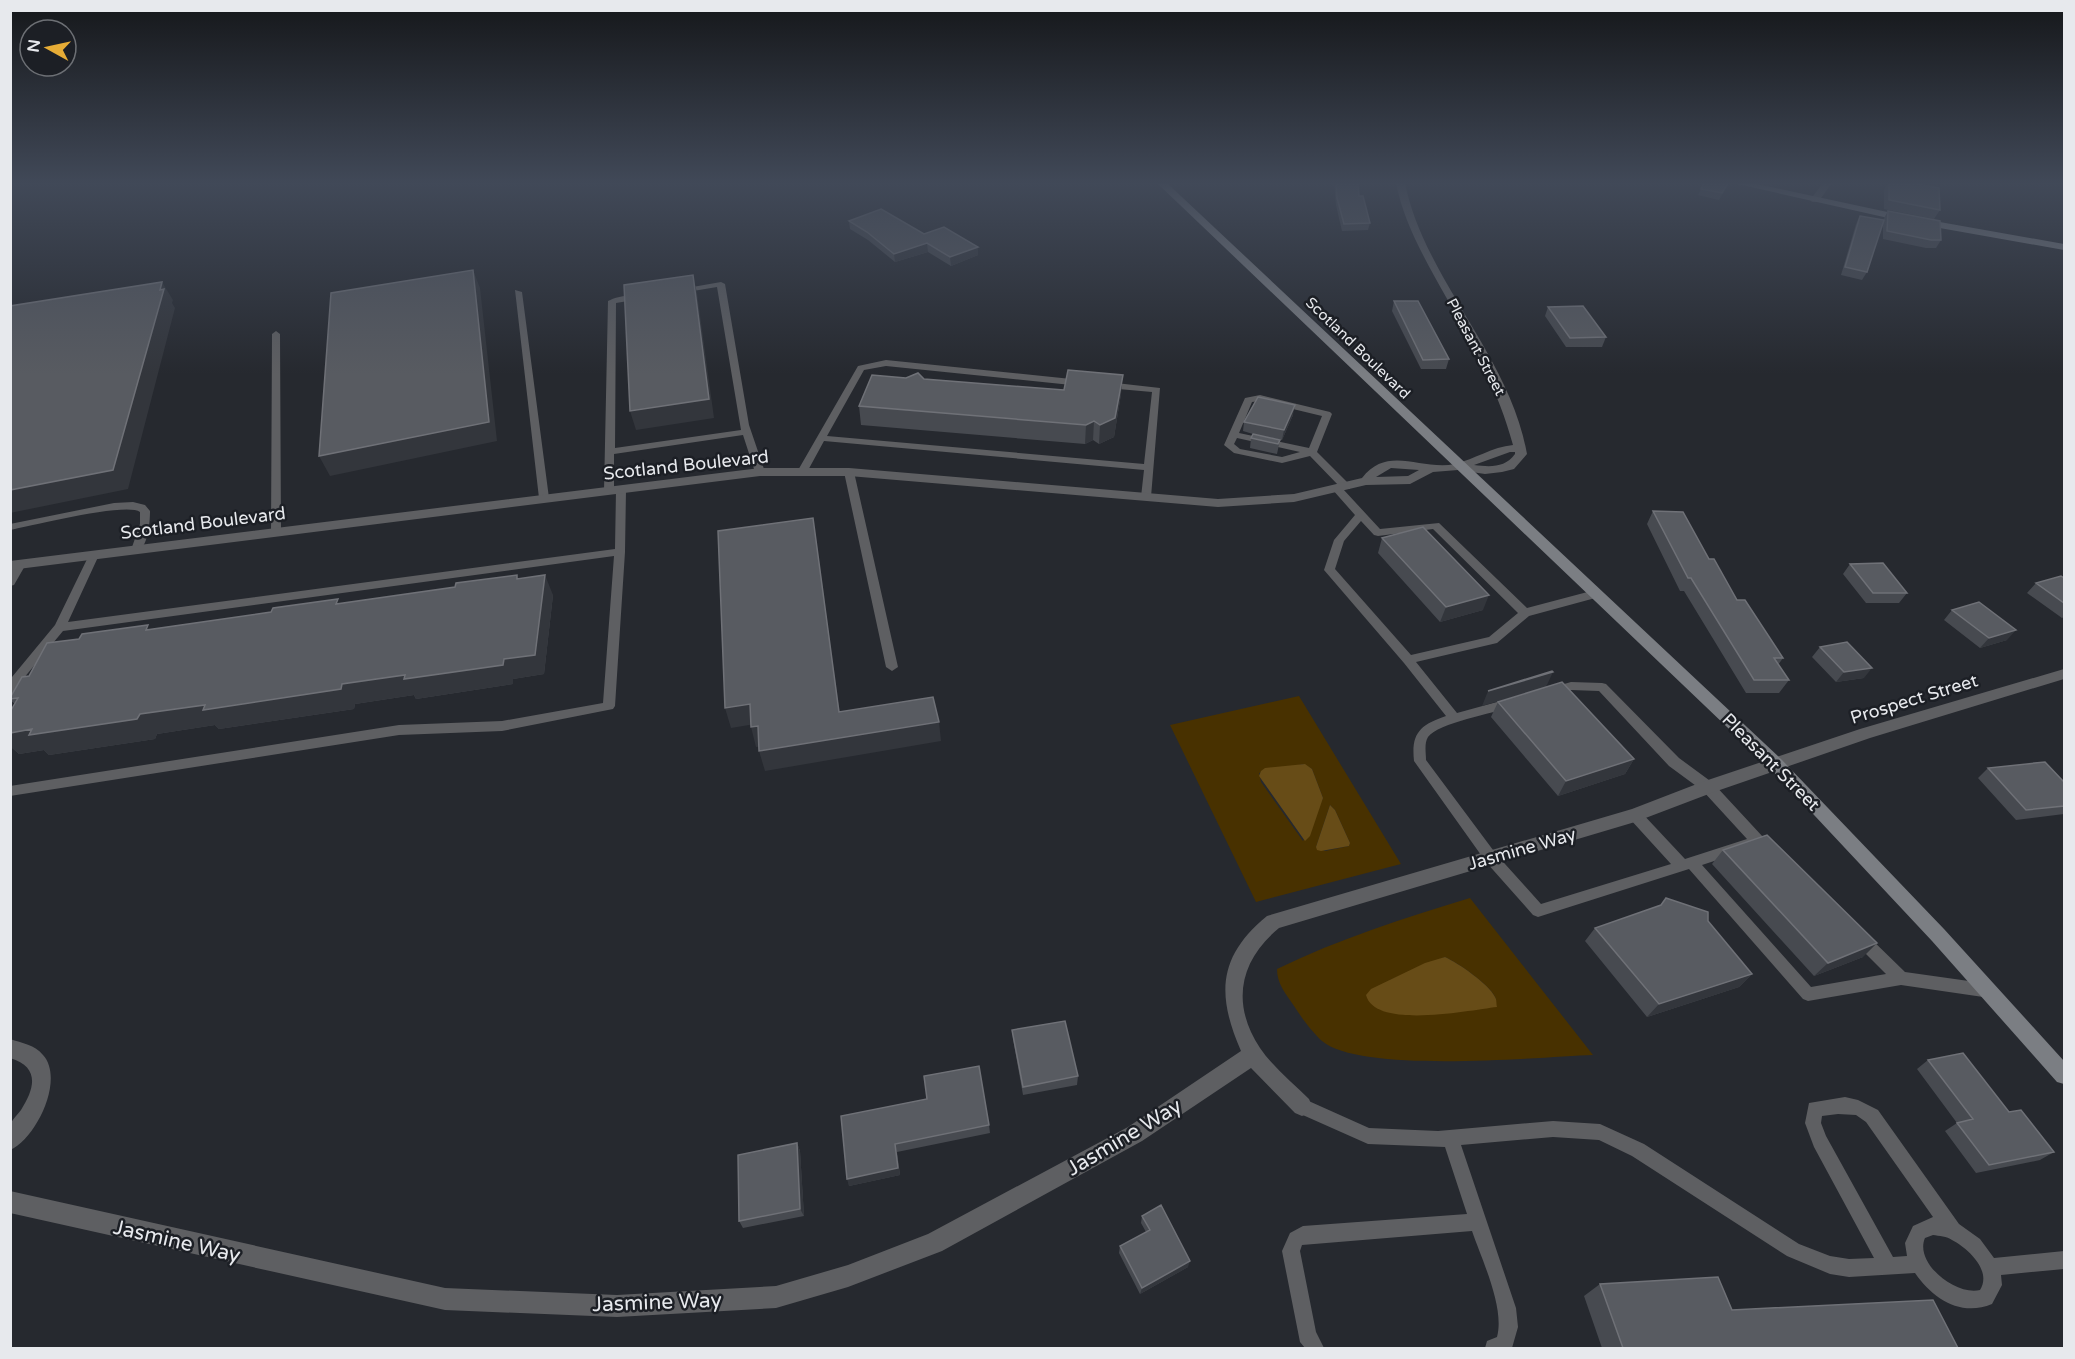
<svg xmlns="http://www.w3.org/2000/svg" width="2075" height="1359" font-family="'Varela Round',sans-serif">
	<style>
		.green { fill: #483100; fill-rule: evenodd }
		.water { fill: #674c17 }
		.lines { fill: none; stroke-linecap: round; stroke-linejoin: round }
		.service { fill: #5e5f62; fill-rule: evenodd }
		.minor { fill: #5e5f62; fill-rule: evenodd }
		.secondary { fill: #7b7e83; fill-rule: evenodd }
		.wall { fill: #474a50 }
		.shaded-wall { fill: #33363c }
		.building { fill: #585b61; stroke: #6f7177; stroke-width: 1.5 }
		.labels { text-anchor: middle; stroke-width: 5; stroke-linejoin: round; paint-order: stroke }
		.far-street-label { font-size: 15px; fill: #e7e9ed; stroke: #1c1f25 }
		.street-label { font-size: 18px; fill: #e7e9ed; stroke: #1c1f25 }
		.near-street-label { font-size: 21px; fill: #e7e9ed; stroke: #1c1f25 }
	</style>
	<rect width="100%" height="100%" fill="#26292f"/>
	<path class="green" d="M1299,696L1401,864L1256,902L1170,725ZM1304,764L1312,769L1323,798L1303,841L1261,782L1259,773ZM1330,805L1335,810L1350,843L1349,846L1325,851L1316,847Z
		M1470,898L1593,1055C1538,1057 1361,1074 1322,1041C1312,1032 1301,1017 1294,1006C1286,994 1277,984 1277,969C1338,939 1405,918 1470,898ZM1445,957C1458,963 1489,984 1495,997C1496,998 1496,1006 1496,1007L1390,980Z"/>
	<path class="water" d="M1305,764L1312,769L1323,798L1310,836L1305,841L1259,776L1261,771L1265,768Z
		M1330,805L1335,810L1350,843L1349,846L1321,851L1317,850L1316,847Z
		M1445,957C1458,963 1489,984 1495,997C1497,1000 1496,1003 1497,1007C1470,1010 1375,1030 1366,995L1371,989L1425,963Z"/>
	<g class="lines">
		<path class="service" d="M721,282L725,284L749,425L765,472L760,475L755,472L743,435L614,454V491L609,494L605,493L604,491L608,301C616,296 636,293 644,297L640,299L616,303L615,448L741,430L717,287L681,293L677,291L681,289Z
			M515,290L522,292L549,498L544,501L539,498Z
			M276,331L280,334L281,532L276,535L271,532L272,334Z
			M886,360L1081,380L1086,383L1081,386L886,366L864,370L827,436L1144,464L1152,392L1107,388L1102,385L1107,382L1160,388L1151,497L1146,500L1141,497L1144,470L824,441L806,474H798L797,472L858,366Z
			M1260,395L1330,412L1332,414L1317,452L1350,485V489H1343L1380,529L1439,523L1527,608L1595,590L1601,594L1599,597L1529,616L1497,643L1416,662L1457,713L1508,699L1512,701L1514,704L1512,707C1494,713 1438,723 1428,737C1424,743 1426,753 1426,760L1496,854L1541,904L1671,864L1630,819L1628,815L1630,811L1635,810L1640,811L1685,859L1747,839L1703,791L1669,766L1599,691L1571,690L1551,696L1545,692L1547,689L1571,682L1602,683L1606,684L1679,758L1713,783L1763,837L1765,841L1763,845L1702,865L1811,987L1886,974L1856,944L1854,939L1856,934L1861,933L1866,934L1905,972L1990,984L1995,986L1998,991L1995,996L1990,998L1901,985L1808,1001L1803,999L1689,869L1538,917L1533,915L1486,862L1414,761C1411,733 1420,725 1446,716L1404,663L1324,570L1334,540L1355,515L1332,489L1333,487H1340L1310,456L1282,463L1234,453L1224,445L1245,398ZM1260,401L1322,416L1309,448L1239,433L1252,402ZM1237,438L1300,452L1282,457L1240,449L1234,444ZM1361,521L1374,535L1378,536L1433,529L1518,613L1489,637L1411,655L1335,569L1344,541Z
			M849,469L854,472L898,667L892,671L886,667L844,472Z
			M621,487L626,490L625,552L615,706L613,709L502,731L399,735L10,796V786L399,725L502,721L603,703L614,556L63,631L23,679L14,696L10,697L12,677L55,625L90,553L94,551L99,555L68,622L615,549L616,490Z
			M133,502L145,505L150,511C150,523 148,548 136,553L131,550L140,524V512C126,502 32,526 10,530V524L114,503Z
			M21,560L26,564L14,585L10,586V572L17,561Z
			M1845,1097L1858,1100L1878,1110L1959,1224L1980,1239L1994,1258L2064,1251V1269L2001,1275L2002,1285L1992,1304C1961,1317 1933,1299 1915,1273L1849,1277L1830,1274L1787,1256L1632,1156L1599,1140L1553,1137L1461,1145L1516,1308L1518,1327L1512,1348H1485L1487,1341L1497,1337C1505,1308 1482,1260 1472,1231L1302,1245L1300,1251L1316,1332L1324,1348H1305L1300,1342L1282,1251L1290,1233L1303,1226L1467,1214L1445,1147L1368,1144L1296,1112L1294,1106L1296,1100L1302,1098L1369,1128L1438,1131L1553,1121L1600,1124L1644,1144L1799,1244L1830,1256L1849,1259L1874,1258L1814,1147L1805,1123L1809,1103ZM1838,1114L1856,1115L1866,1122L1933,1217L1913,1226L1905,1243L1907,1256L1893,1257L1826,1136L1821,1123L1822,1116ZM1933,1235C1939,1236 1947,1236 1952,1240C1969,1249 1992,1271 1980,1290C1956,1296 1914,1263 1925,1238Z"/>
		<path class="minor" d="M1396,183H1405C1424,278 1510,356 1527,454L1514,469L1502,472L1485,474L1458,470L1433,472L1410,484L1366,485L1294,502L1218,507L849,476H760L10,570V561L760,468H849L1218,499L1294,494L1362,478C1388,444 1421,471 1455,464C1475,459 1492,447 1513,445C1499,392 1473,345 1446,297C1426,261 1404,224 1396,183ZM1510,452H1515V454C1505,468 1490,467 1474,465ZM1391,468L1419,470L1408,476L1376,477Z
			M1823,183H1832L1818,202H1812L1810,200Z
			M2064,669V679L1870,738L1714,792L1635,822L1279,928C1239,961 1231,1004 1260,1048C1273,1067 1293,1083 1309,1099L1312,1106L1309,1113L1302,1116L1295,1113L1251,1068L1142,1141L942,1251L848,1287L776,1308L617,1317L445,1310L10,1213V1191L445,1288L617,1295L776,1286L848,1265L928,1234L1128,1127L1241,1051C1217,996 1217,957 1267,916L1632,809L1702,782L1860,729Z
			M10,1039C22,1043 35,1045 43,1055C65,1079 36,1139 10,1150C10,1143 9,1134 10,1126C11,1121 17,1115 21,1110C35,1088 40,1067 10,1058Z"/>
		<path class="secondary" d="M1157,183H1167L1782,760L1944,929L2064,1061V1084L2057,1082L1932,941L1770,768Z
			M1733,183H1752L1906,216L2064,244V250L1906,222Z"/>
	</g>
	<path class="wall" d="M1334,183H1358L1359,196L1370,223L1368,230L1342,231L1336,205Z
		M1729,183L1719,200L1698,195L1701,189Z
		M1888,183H1900L1908,185L1909,183L1940,210L1934,219L1884,209V190Z
		M1888,211L1941,240L1936,248H1926L1883,239V223L1867,272L1862,280L1841,275L1856,224L1860,216L1883,220Z
		M849,221L924,234L978,255L951,266L928,252L895,262L868,240L850,229Z
		M1394,301L1449,359L1446,369H1421L1392,311Z
		M1548,307L1606,337L1602,347H1566L1545,316Z
		M1064,390L1121,394L1114,437L1099,444L1093,440L1085,444L861,425L859,406Z
		M1293,415L1282,440L1262,436L1280,440L1277,454L1250,448L1251,438L1253,434L1243,431L1244,422Z
		M1653,511L1709,559L1737,600L1783,658L1778,665L1789,680L1779,693H1746L1684,591H1680L1647,524Z
		M1382,538L1483,610L1440,622L1378,553Z
		M1850,564L1907,593L1899,603H1866L1843,574Z
		M2064,578V617L2062,618L2027,593L2036,583Z
		M519,579L553,595L544,674L513,679V684L416,699L414,695L355,704L354,709L219,729L215,725L157,734L155,739L49,755L44,750L19,754L10,746V712L15,704L10,700V698L29,676L152,629Z
		M1952,610L2007,640L1980,648L1944,620Z
		M1820,647L1864,678L1836,682L1812,657Z
		M1498,702L1634,759L1625,774L1558,796L1491,717Z
		M1988,768L2064,782V814L2016,820L1978,778Z
		M1723,850L1863,957L1814,976L1712,864Z
		M1666,898L1708,921L1752,974L1739,987L1647,1017L1585,941L1595,928L1660,906Z
		M1012,1030L1078,1076L1077,1085L1023,1095L1013,1039Z
		M1928,1060L2009,1112L2054,1152L2040,1160L1976,1173L1945,1131L1957,1123L1917,1069Z
		M841,1116L989,1125L990,1133L897,1152L900,1175L849,1186Z
		M797,1143L800,1151L804,1216L743,1228L739,1221Z
		M1142,1216L1188,1267L1140,1294L1119,1253L1120,1246L1146,1232L1141,1223Z
		M1600,1284L1732,1310L1958,1348H1602L1584,1296Z"/>
	<path class="shaded-wall" d="M1728,183H1729L1719,200L1722,193Z
		M927,243L928,252L895,262L894,254Z
		M978,247V255L951,266L950,257Z
		M473,270L480,288L497,441L330,476L319,456Z
		M693,275L697,293L714,418L636,430L630,411Z
		M162,282L173,300L172,303L175,308L128,489L10,513V490L160,290Z
		M1123,375L1121,394L1114,437L1099,444L1100,425Z
		M1295,405L1293,415L1282,440L1284,430Z
		M1094,421L1093,440L1085,444L1086,425Z
		M813,518L816,538L842,731L839,712Z
		M545,575L553,595L544,674L513,679V684L416,699L414,695L355,704L354,709L219,729L215,725L157,734L155,739L49,755L44,750L19,754L10,746V733L342,684L504,659Z
		M1489,595L1483,610L1440,622L1446,607Z
		M2016,630L2007,640L1980,648L1989,638Z
		M1872,668L1864,678L1836,682L1844,672Z
		M1553,672L1546,687L1482,706L1488,691Z
		M750,704L755,724L731,728L725,708Z
		M939,722L941,741L765,771L759,751Z
		M758,726L763,746L756,747L751,727Z
		M1634,759L1625,774L1558,796L1566,781Z
		M1877,943L1863,957L1814,976L1828,963Z
		M1752,974L1739,987L1647,1017L1659,1004Z
		M797,1143L800,1151L804,1216L800,1209Z
		M895,1144L900,1175L849,1186L847,1179Z
		M1190,1261L1188,1267L1140,1294L1142,1288Z"/>
	<path class="building" d="M1336,183H1358L1359,196H1363L1370,223L1344,224L1337,198Z
		M1704,183H1728L1722,193L1701,189Z
		M1889,183H1900L1910,185L1909,183H1912L1939,188L1940,210L1889,200Z
		M881,209L924,234L944,227L978,247L950,257L927,243L894,254L867,232L849,221Z
		M1888,211L1940,221L1941,240H1931L1887,231Z
		M1860,216L1884,220L1867,272L1845,267Z
		M473,270L489,422L319,456L331,293Z
		M693,275L709,399L630,411L624,285Z
		M162,282L160,290L164,289L113,470L10,490V306Z
		M1394,301H1418L1449,359L1423,360Z
		M1583,306L1606,337L1570,338L1548,307Z
		M1068,370L1123,375L1115,418L1100,425L1094,421L1086,425L859,406L872,375L906,378L918,373L924,379L1064,390Z
		M1258,397L1295,405L1284,430L1244,422Z
		M1253,434L1280,440L1278,444L1251,438Z
		M1653,511L1683,512L1709,559H1714L1737,600H1745L1783,658H1774L1789,680H1754L1691,578H1688Z
		M813,518L839,712L933,697L939,722L759,751L758,726L751,727L750,704L725,708L718,531Z
		M1423,527L1489,595L1446,607L1382,538Z
		M1883,563L1907,593H1873L1850,564Z
		M517,575V579L545,575L535,655L504,659L503,665L404,679L405,675L342,684L341,689L203,710L205,705L140,714L137,719L29,735L32,729L10,733V712L18,698L10,699V698L22,677L29,676L47,643L79,639L82,634L148,625L146,630L271,612L273,608L338,599L336,604L455,587L456,583Z
		M2061,576L2064,578V603L2036,583Z
		M1979,602L2016,630L1989,638L1952,610Z
		M1847,642L1872,668L1844,672L1820,647Z
		M1552,671L1553,672L1488,691Z
		M1562,682L1634,759L1566,781L1498,702Z
		M2045,762L2064,782V806L2026,810L1988,768Z
		M1767,835L1877,943L1828,963L1723,850Z
		M1666,898L1708,912V921L1752,974L1659,1004L1595,928L1661,905Z
		M1065,1021L1078,1076L1023,1087L1012,1030Z
		M1963,1053L2009,1112L2021,1110L2054,1152L1989,1165L1957,1123L1973,1119L1928,1060Z
		M979,1066L989,1125L895,1144L898,1168L847,1179L841,1116L927,1099L924,1076Z
		M797,1143L800,1209L739,1221L738,1155Z
		M1161,1205L1190,1261L1142,1288L1120,1246L1150,1230L1142,1216Z
		M1718,1277L1732,1310L1933,1300L1958,1348H1623L1600,1284Z"/>
	<linearGradient id="sky" x2="0" y2="1"><stop stop-color="#15171a"/><stop offset="0.49" stop-color="#414958"/><stop offset="1" stop-color="#414958" stop-opacity="0"/></linearGradient>
	<rect width="2075" height="374" fill="url(#sky)"/>
	<g class="labels">
		<g class="far-street-label">
			<text transform="translate(1476 347) rotate(62)" y="5">Pleasant Street</text>
			<text transform="translate(1358 348) rotate(44)" y="5">Scotland Boulevard</text>
		</g>
		<g class="street-label">
			<text transform="translate(686 465) rotate(-6)" y="6">Scotland Boulevard</text>
			<text transform="translate(203 523) rotate(-7)" y="6">Scotland Boulevard</text>
			<text transform="translate(1914 699) rotate(-17)" y="6">Prospect Street</text>
			<text transform="translate(1771 762) rotate(45)" y="6">Pleasant Street</text>
			<text transform="translate(1522 849) rotate(-16)" y="6">Jasmine Way</text>
		</g>
		<g class="near-street-label">
			<text transform="translate(1124 1137) rotate(-31)" y="7">Jasmine Way</text>
			<text transform="translate(177 1241) rotate(13)" y="7">Jasmine Way</text>
			<text transform="translate(657 1302) rotate(-2)" y="7">Jasmine Way</text>
		</g>
	</g>
	<rect width="2075" height="1359" fill="none" stroke="#e7e9ed" stroke-width="24"/>
	<g transform="translate(48 48) rotate(278)"><circle r="28" fill="#1c1f25" stroke="#6d7075" stroke-width="1.5"/>
	<path d="M0-4.5L10 22L0 15L-10 22Z" fill="#e6ac36"/>
	<text y="-9" font-size="16" font-weight="bold" text-anchor="middle" fill="#e7e9ed">N</text>
	</g>
</svg>
